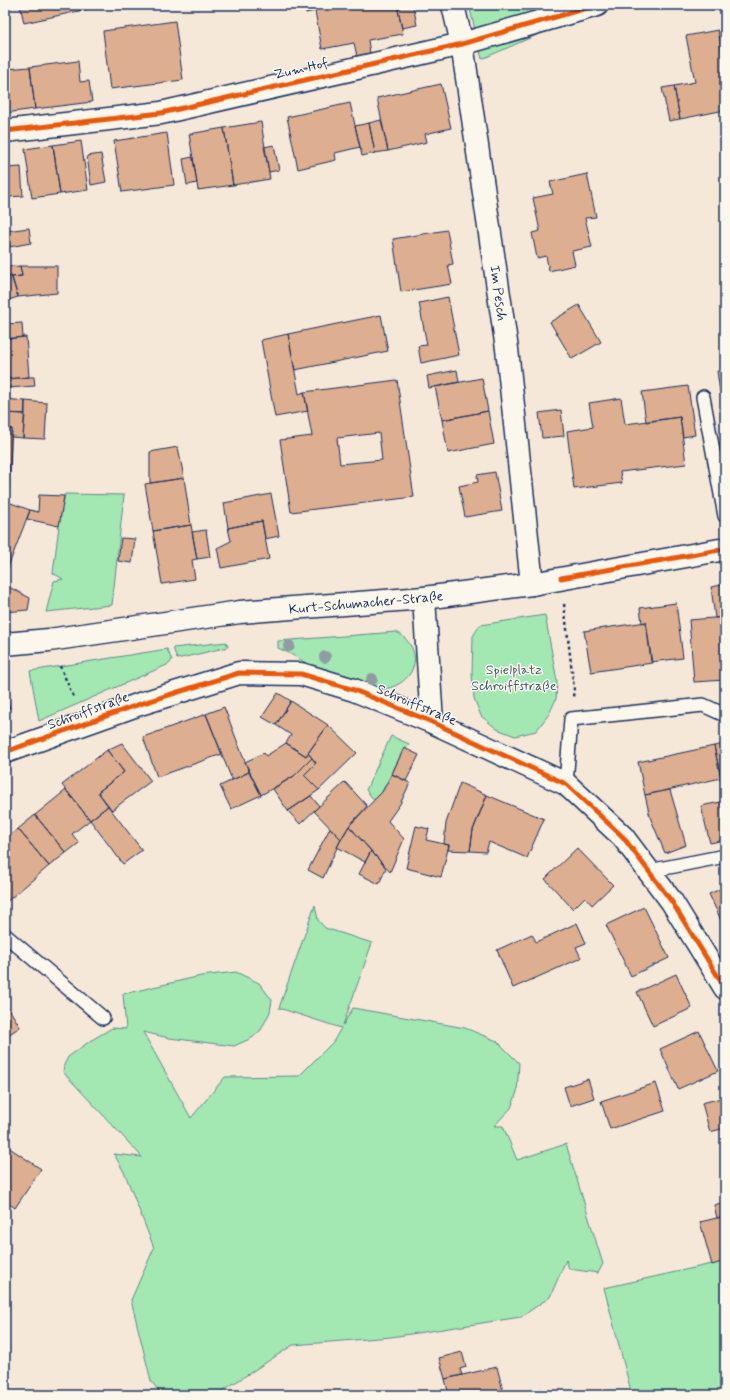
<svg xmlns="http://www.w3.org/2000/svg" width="730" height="1400" font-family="Mynerve,sans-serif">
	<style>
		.green { fill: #a3e7b3; stroke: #5f8b88 }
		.building { fill: #ddae8f; stroke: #1b2f5e; fill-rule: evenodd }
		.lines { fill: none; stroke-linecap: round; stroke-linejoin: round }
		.service-casing { stroke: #1b2f5e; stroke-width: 16 }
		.minor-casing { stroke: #1b2f5e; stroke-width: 25 }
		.secondary-casing { stroke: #1b2f5e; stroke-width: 25 }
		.path { stroke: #1b2f5e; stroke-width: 2.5; stroke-dasharray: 3 3; stroke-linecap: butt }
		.service { stroke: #fbf7ec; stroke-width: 13 }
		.minor { stroke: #fbf7ec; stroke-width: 22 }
		.secondary { stroke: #fbf7ec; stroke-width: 22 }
		.cycleway-casing { stroke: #fbf7ec; stroke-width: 8 }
		.cycleway { stroke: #e8590c; stroke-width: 5 }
		.tree { fill: #909ca1 }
		.labels { text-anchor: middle; stroke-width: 3; stroke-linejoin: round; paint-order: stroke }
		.street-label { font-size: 14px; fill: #1b2f5e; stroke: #fbf7ec }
		.park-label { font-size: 14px; fill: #3d5d73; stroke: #fbf7ec }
	</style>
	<rect width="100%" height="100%" fill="#f5e8d9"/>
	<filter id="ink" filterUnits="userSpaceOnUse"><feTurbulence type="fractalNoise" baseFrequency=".025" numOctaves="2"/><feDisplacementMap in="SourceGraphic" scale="8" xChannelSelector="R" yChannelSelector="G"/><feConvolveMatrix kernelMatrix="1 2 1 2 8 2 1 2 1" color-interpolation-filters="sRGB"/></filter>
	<g filter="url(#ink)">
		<path class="green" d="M469,5H605L482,59Z
			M65,494L124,495L112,605L46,612L54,581L63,579L53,573L59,526Z
			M545,615L557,681L556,699L549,714L536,731L515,736L497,729L481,716L474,698L472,674L473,636L480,625Z
			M396,632C402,634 405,638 409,643C424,664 406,687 383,689C375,690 367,687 359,685C350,683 340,681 332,678C314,669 297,656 278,648V641Z
			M226,642L228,647L177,659L173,648Z
			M167,649L172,660L169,664L39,721L30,671Z
			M391,736L409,744L406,749H404L382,792L374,800L366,790Z
			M315,905L318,920L325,928L372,943L343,1025L353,1008L465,1028L497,1041L519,1063L517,1092L511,1108L494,1126H503L517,1160L566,1144L603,1264L598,1273L569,1269L566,1260L550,1297L521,1317L391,1337L293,1345L216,1395H162L151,1381L131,1300L154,1248L125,1174L114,1154L142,1157L63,1072L64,1065L68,1057L90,1041L112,1028L126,1029L123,994L201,976L236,972L259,983L272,1000L270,1012L261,1030L252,1038L234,1046L169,1038L143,1032L191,1118L225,1077L299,1076L333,1042L341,1028L279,1008Z
			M725,1261V1395H632L604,1288Z"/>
		<path class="building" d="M20,5H87L88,9L24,23Z
			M304,5H397L403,34L368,40L370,53L357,56L354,43L322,49L315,11L306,13Z
			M397,5H413L417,25L402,28Z
			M175,21L183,80L110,89L103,31Z
			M718,30L725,66V110L680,119L674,86L695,82L686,36Z
			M78,61L80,82L89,81L92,102L35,109L30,67Z
			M30,67L35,109L5,113V78H7L6,69Z
			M441,84L451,128L425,134L427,142L388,151L377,98Z
			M674,86L680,119L669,121L662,88Z
			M350,103L360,147L335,153L336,160L298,169L287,117Z
			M381,120L388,151L375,153L369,123Z
			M261,122L270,179L233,185L224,128Z
			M369,123L375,153L362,156L355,126Z
			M224,128L233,185L198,190L189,134Z
			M167,133L174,185L122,192L114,141Z
			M81,141L88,190L60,194L53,145Z
			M53,145L60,194L32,198L25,149Z
			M274,145L279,170L269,172L264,147Z
			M101,154L106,182L91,185L87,156Z
			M193,157L197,183L187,185L183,159Z
			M21,167L23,196L9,197L6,168Z
			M587,174L596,217L585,218L592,247L572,251L575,265L549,271L546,256L537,258L532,233L540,231L533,198L553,194L550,182Z
			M29,228L31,243L9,247L6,231Z
			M447,230L453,264L448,265L452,284L401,292L393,239Z
			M20,266H57V293L18,297L12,277L22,276Z
			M20,266L22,276L12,277L11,276L5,278V267Z
			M11,276L18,297L5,301V278Z
			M448,297L459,355L421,363L418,346L427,345L419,303Z
			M579,305L601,342L572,359L550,322Z
			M381,315L388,351L295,370L288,334Z
			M22,323L23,337L5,339V324Z
			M288,334L299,394L304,392L308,411L275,417L261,340Z
			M26,337L29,377L5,379V339Z
			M457,370L459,382L429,388L427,376Z
			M725,370V392H720L717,371Z
			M29,377H34L35,386L8,388L7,379Z
			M482,378L488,411L442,420L435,387Z
			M397,380L414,497L291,512L280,440L312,436L304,392ZM379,433L382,460L340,464L337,438Z
			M688,386L695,435L683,437L680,417L646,422L642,392Z
			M621,398L625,424L680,417L686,464L620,472L622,483L574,489L567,431L593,427L589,403Z
			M5,399L25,401V414L5,413Z
			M25,401L47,403L45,439L23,438Z
			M561,410L564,436L542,438L539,413Z
			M488,411L494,444L448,453L442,420Z
			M5,413L25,414L23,438L11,437L12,429H5Z
			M5,429H12L8,502L5,501Z
			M178,447L184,478L150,483V452Z
			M495,472L502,511L465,517L459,486L478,482L477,475Z
			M184,478L191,525L153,531L145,484Z
			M271,494L279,536L265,539L262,521L228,528L224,503Z
			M39,495L64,496L59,526L27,519L30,510L38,512Z
			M8,502L30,510L5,575V508Z
			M262,521L269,559L221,568L217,548L231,541L228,528Z
			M191,525L197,559L192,560L195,579L162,584L153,531Z
			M206,530L210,557L197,559L192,532Z
			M121,538L135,539L132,563L118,561Z
			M5,585L30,598L28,610L5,612Z
			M722,585L725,617L715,618L711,587Z
			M676,603L683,658L651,662L646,622L642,623L640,608Z
			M725,617V680L694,682L689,620Z
			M646,622L652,663L591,672L584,631Z
			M5,690L10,708L5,710Z
			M278,693L291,701L276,725L262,717Z
			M291,701L328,725L306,756L286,743L291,735L276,725Z
			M224,707L249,772L232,780L206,714Z
			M206,714L222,754L157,777L143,737Z
			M328,725L357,753L319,790L304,775L316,763L308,753Z
			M122,743L151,781L112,810L98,792L124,772L107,750Z
			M286,743L306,756L308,753L312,758L294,776L261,795L245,762L264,753L266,756Z
			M725,744V777L721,778L714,746Z
			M714,746L721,778L645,795L638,762Z
			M404,748L419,755L406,781L392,774Z
			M107,750L124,772L98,792L108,806L90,820L62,785Z
			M312,758L316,763L304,775L319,790L288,811L273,789L294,776Z
			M249,772L261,795L231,809L220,786Z
			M392,774L410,783L400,804L388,821L404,839L390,872L349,826L382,792Z
			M345,782L367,806L349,826L341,839L314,811Z
			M460,783L487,795L473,830L470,851L448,850L449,845L444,844L446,823Z
			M66,790L90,820L72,834L79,843L66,853L35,815Z
			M670,790L686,845L665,853L650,817L645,795Z
			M487,795L544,819L527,858L489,842L486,852L470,851L473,830Z
			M311,796L319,806L300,824L288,811Z
			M725,801V840L710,843L701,806Z
			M108,806L142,850L123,864L90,820Z
			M35,815L66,853L49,866L18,829Z
			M349,826L371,851L365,862L337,847Z
			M416,826L429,829L426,840L449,845L441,877L406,868Z
			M330,828L341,839L323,878L308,870Z
			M18,829L49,866L5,903V839Z
			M577,848L613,885L592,905L585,897L573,909L545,879Z
			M371,851L386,868L379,884L359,874Z
			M725,887V929L709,894Z
			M644,907L669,958L631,976L606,925Z
			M577,923L586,943L576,947L581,958L513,988L497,950L532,934L536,942Z
			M676,974L692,1008L653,1026L637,992Z
			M5,1002L20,1027L5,1037Z
			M699,1031L718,1071L678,1089L660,1049Z
			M588,1079L594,1098L570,1106L564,1087Z
			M656,1083L665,1111L610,1129L601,1101Z
			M725,1097V1128L710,1132L702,1103Z
			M5,1145L41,1169L15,1208L5,1201Z
			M722,1190H725V1216L717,1218L714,1205L725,1202Z
			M725,1216V1261L712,1265L700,1222Z
			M462,1352L466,1367L460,1369L462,1375L445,1379L439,1358Z
			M497,1367L504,1395H449L445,1379Z
			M541,1389L543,1395H517V1394Z"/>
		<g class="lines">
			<defs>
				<path id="service" d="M703,397L725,516
					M566,784L571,719L703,705L725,715
					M649,871L725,856
					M5,935L103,1018"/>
				<path id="minor" d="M453,5L462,44L507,349L532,584
					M5,131L161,113L462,44L597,5
					M424,598L432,722
					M5,752L140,704L239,673L301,674L354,690L432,722L566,784L623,837L672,902L725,988"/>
				<path id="secondary" d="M5,644L49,640L240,612L424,598L532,584L725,549"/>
			</defs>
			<use href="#service" class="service-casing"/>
			<use href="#minor" class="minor-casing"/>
			<use href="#secondary" class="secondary-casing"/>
			<path class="path" d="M564,604L574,689L573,697
				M60,666L74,698"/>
			<use href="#service" class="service"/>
			<use href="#minor" class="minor"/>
			<use href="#secondary" class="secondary"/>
			<defs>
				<path id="cycleway" d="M5,131L161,113L462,44L597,5
					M561,578L725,549
					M5,752L140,704L239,673L301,674L354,690L432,722L566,784L623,837L672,902L725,988"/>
			</defs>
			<use href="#cycleway" class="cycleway-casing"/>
			<use href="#cycleway" class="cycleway"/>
		</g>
		<g class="tree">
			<circle cx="289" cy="646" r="6"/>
			<circle cx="325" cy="657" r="6"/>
			<circle cx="372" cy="679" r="6"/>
		</g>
	</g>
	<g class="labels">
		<g class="street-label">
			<text transform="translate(301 68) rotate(-13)" y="5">Zum Hof</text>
			<text transform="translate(499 293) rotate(82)" y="5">Im Pesch</text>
			<text transform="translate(366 602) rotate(-5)" y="5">Kurt-Schumacher-Straße</text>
			<text transform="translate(417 704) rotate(23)" y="5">Schroiffstraße</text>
			<text transform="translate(88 710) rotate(-20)" y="5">Schroiffstraße</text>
		</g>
		<g class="park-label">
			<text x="514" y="674">Spielplatz<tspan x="514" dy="16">Schroiffstraße</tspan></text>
		</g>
	</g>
	<rect width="730" height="1400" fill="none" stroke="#fbf7ec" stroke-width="20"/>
	<rect x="10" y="10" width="710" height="1380" fill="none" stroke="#1b2f5e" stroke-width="1.5" filter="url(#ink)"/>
</svg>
